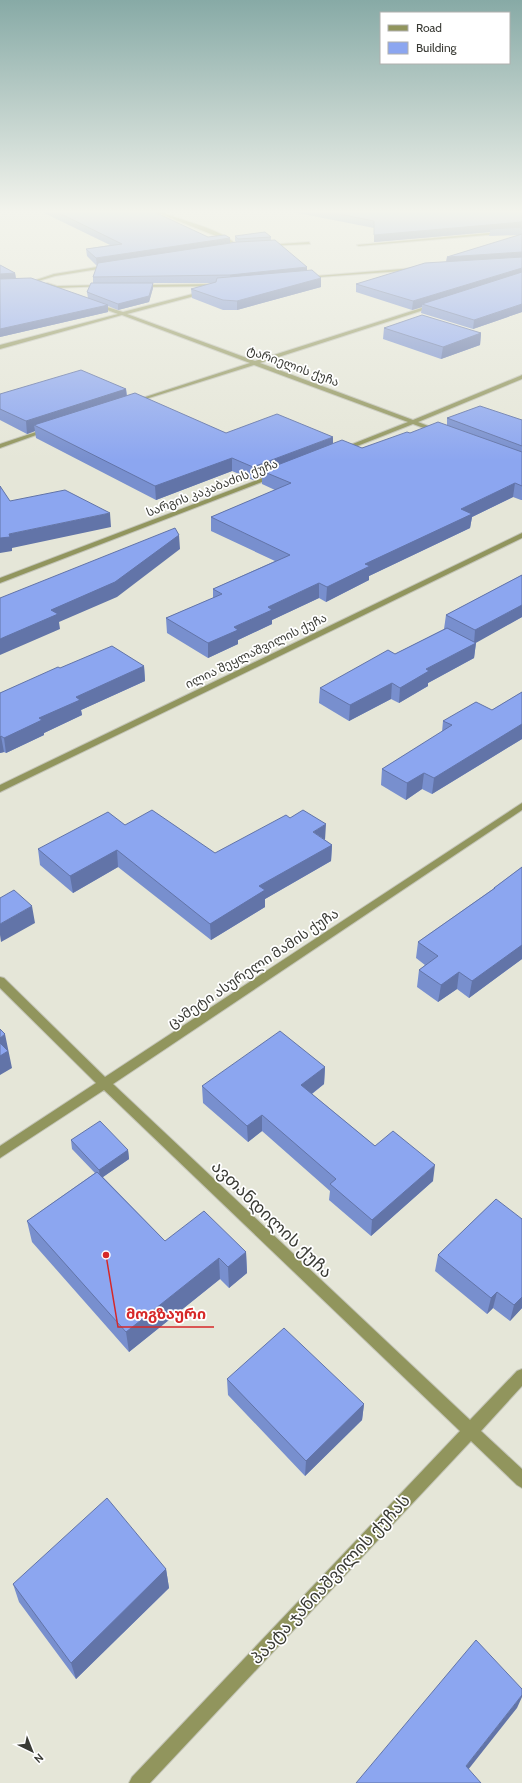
<svg xmlns="http://www.w3.org/2000/svg" width="522" height="1783" font-family="Cabin,'Noto Sans Georgian',sans-serif">
	<style>
		.lines { fill: none; stroke-linecap: round; stroke-linejoin: round }
		.minor-casing { stroke: #c3c4b7; stroke-width: 2 }
		.minor { fill: #91955d; fill-rule: evenodd }
		.wall { fill: #788fce }
		.shaded-wall { fill: #6274a8 }
		.building { fill: #8ca6f0; stroke: #6274a8 }
		.labels { text-anchor: middle; stroke-width: 3.5; stroke-linejoin: round; paint-order: stroke }
		.far-street-label { font-size: 12px; fill: #393a34; stroke: #fff }
		.street-label { font-size: 14px; fill: #393a34; stroke: #fff }
		.near-street-label { font-size: 17px; fill: #393a34; stroke: #fff }
		.leader { fill: none; stroke: #d62828; stroke-width: 1.5 }
		.callout-dot { fill: #d62828; stroke: #fff; stroke-width: 1.5 }
		.callout-label { font-size: 15px; text-anchor: middle; font-weight: bold; fill: #d62828; stroke: #fff; stroke-width: 3.5; stroke-linejoin: round; paint-order: stroke }
	</style>
	<rect width="100%" height="100%" fill="#e5e6d8"/>
	<g class="lines">
		<defs>
			<path id="minor" d="M151,210H157C181,222 221,227 239,247L236,248L221,238Z
				M522,230V232L359,246L357,245Z
				M309,242L310,244L267,246L265,245Z
				M109,265L111,267L55,276L35,282L33,281L54,274Z
				M414,268L416,270L306,278L304,277Z
				M47,283L57,286L103,285L105,286L57,288L45,285Z
				M217,284L219,286L141,287L139,286L141,285Z
				M204,291L206,293L127,314L255,361L434,304L436,306L260,363L413,420L520,376L522,375V379L418,422L441,431V433H437L413,424L342,452L340,451V449L408,422L254,365L133,403V401L250,363L122,315L0,349V345L118,314L94,305V303L123,312Z
				M45,429L50,430L0,448V444Z
				M273,474L276,476L275,477L0,583V578Z
				M522,533V538L0,792V785Z
				M522,803V810L113,1084L470,1420L517,1371L522,1369V1386L481,1431L522,1469V1488L517,1485L471,1441L150,1783H129L132,1777L460,1431L104,1090L0,1158V1146L96,1083L0,988V977L4,978L105,1077Z"/>
		</defs>
		<use href="#minor" class="minor-casing"/>
		<use href="#minor" class="minor"/>
	</g>
	<path class="wall" d="M35,210H150L208,237L230,243L236,242L235,241V236L271,237V240L307,271L321,287L237,310H223L192,298L191,289L214,283H153V288L149,302L118,310L108,306V312L0,337V265L15,273L16,278L88,298L87,292L93,283V277L97,266L87,256L86,249L110,245L40,211H36Z
		M282,210H522V312L473,329L421,313L422,307L412,310L356,292V284L446,262L447,257L521,235L489,236L490,232L374,242V228Z
		M384,328L481,333L480,345L441,359L383,339Z
		M126,389L127,396L226,433L333,444L362,448L410,433L447,425V418L522,420V500H521L513,497L472,517L470,528L369,576V580L326,602L319,598L272,620V624L238,640V644L208,658L167,633L166,618L213,598V589L275,561L211,531V517L275,490L262,484V477L253,480L232,471L156,500L36,438L35,431L27,434L0,420V394Z
		M522,575V617L476,642L474,658L428,683V686L399,703L391,699L349,721L319,703L320,688L395,654L444,629L446,615Z
		M144,666L145,681L81,710L82,715L44,733V735L6,753L4,752L0,753V693L60,668Z
		M522,692V739L432,794L422,789L406,800L381,785L382,769L442,732L443,721L492,710Z
		M125,825L215,853L325,840L332,845L331,861L265,899V907L211,940L118,867L73,893L40,865L38,849Z
		M522,867V959L469,998L457,989L438,1002L417,987L419,970L425,965L416,958L418,942L493,889L494,888Z
		M325,1067L324,1084L312,1094L375,1146L433,1181L371,1236L329,1200L330,1191L262,1131L248,1142L203,1103L202,1086Z
		M71,1140L128,1150L129,1159L103,1177L165,1241L246,1252L247,1273L229,1288L220,1279L129,1352L32,1242L27,1221L95,1173L72,1149Z
		M496,1199L522,1308L510,1321L493,1308L487,1314L435,1271L438,1255Z
		M227,1379L364,1404L362,1420L305,1476L228,1395Z
		M166,1569L169,1588L76,1679L19,1602L13,1584Z"/>
	<path class="shaded-wall" d="M522,222V229V227L490,229V232L374,242V235Z
		M230,238V245L97,266L96,258Z
		M522,252V260L446,264L447,257Z
		M307,267V275L230,282V275Z
		M522,268V275L422,304V307L412,310L413,301Z
		M15,273L16,280L0,282V274Z
		M321,278V287L237,310V301Z
		M153,283V288L149,302L118,310V304Z
		M522,304V312L473,329L474,320Z
		M108,305V312L0,337V329Z
		M481,333L480,345L441,359L443,347Z
		M126,389L127,401L34,425L35,431L27,434L26,421Z
		M333,437V449L262,471V477L253,480V467Z
		M232,458V471L156,500L155,486Z
		M515,483L513,497L472,517L470,528L369,576V580L326,602L327,587L365,564L461,509Z
		M110,513L111,527L12,548V551L0,553V538L9,534Z
		M179,535L180,549L117,597L59,622L60,629L0,655V639Z
		M319,583V598L272,620V624L238,640V644L208,658V643L234,627L268,607Z
		M522,605V617L474,644L475,630Z
		M476,643L474,658L428,683V686L399,703L400,688L426,669Z
		M144,666L145,681L81,710L82,715L44,733V735L6,753L4,738L39,718L76,697Z
		M392,683L391,699L349,721L350,705Z
		M522,724V739L432,794L434,778Z
		M1,736L4,752L0,753V737Z
		M424,773L422,789L406,800L407,783Z
		M326,824L325,840L313,832Z
		M332,845L331,861L265,899V907L211,940L210,924L259,886Z
		M117,850L118,867L73,893L70,876Z
		M32,906L35,923L1,942L0,935V924Z
		M522,938V959L469,998L472,981Z
		M459,972L457,989L438,1002L441,985Z
		M5,1034L12,1068L0,1075V1038Z
		M325,1067L324,1084L301,1102V1085Z
		M262,1115V1131L248,1142L247,1126Z
		M128,1150L129,1159L100,1179L99,1170Z
		M435,1165L433,1181L371,1236L372,1220Z
		M246,1252L247,1273L229,1288L228,1267Z
		M219,1258L220,1279L129,1352L126,1332Z
		M497,1292L493,1308L487,1314L491,1298Z
		M522,1297V1308L510,1321L514,1305Z
		M364,1404L362,1420L305,1476L306,1461Z
		M166,1569L169,1588L76,1679L71,1663Z
		M522,1695V1697L517,1708L460,1780L466,1766Z"/>
	<path class="building" d="M53,210H150L208,237L225,235L230,238L96,258L86,249L122,244Z
		M319,210H522V222L374,235V221Z
		M522,226V229V227L490,229Z
		M265,232L271,237L238,239L235,236Z
		M522,234V252L447,257Z
		M275,240L307,267L230,275L93,277L98,263L237,242Z
		M522,257V268L413,301L356,284L425,263Z
		M0,265L15,273L0,274Z
		M312,270L321,278L237,301L223,300L191,289L216,282L217,278Z
		M522,272V304L474,320L422,304Z
		M31,278L108,305L0,329V279Z
		M91,283H153L149,296L118,304L87,292Z
		M422,315L481,333L443,347L384,328Z
		M81,370L126,389L26,421L0,409V394Z
		M135,393L226,433L277,414L333,437L253,467L232,458L155,486L34,425Z
		M480,406L522,420V446L447,418Z
		M438,422L522,452V486L515,483L461,509L472,514L365,564L370,566L327,587L319,583L268,607L272,610L234,627L238,630L208,643L166,618L222,594L213,589L290,555L211,517L291,483L262,471L342,440L362,448L407,432L410,433Z
		M0,486L10,501L65,490L110,513L9,534L10,537L0,538Z
		M175,528L179,535L115,582L51,610L58,614L0,639V598Z
		M522,575V605L475,630L446,615Z
		M447,628L476,643L426,669L429,671L400,688L392,683L350,705L320,688L388,650L395,654Z
		M112,646L144,666L76,697L80,700L39,718L42,720L4,738L1,736L0,737V693L58,667L60,668Z
		M522,692V724L434,778L424,773L407,783L382,769L452,725L443,721L476,702L492,710Z
		M152,810L215,853L286,815L290,818L303,810L326,824L313,832L332,845L259,886L265,890L210,924L117,850L70,876L38,849L108,812L125,825Z
		M522,867V945L472,981L459,972L441,985L419,970L438,956L418,942L495,888H494Z
		M14,890L32,906L0,924V898Z
		M0,1029L5,1034L0,1038Z
		M280,1031L325,1067L301,1085L375,1146L393,1131L435,1165L372,1220L330,1184L336,1179L262,1115L247,1126L202,1086Z
		M0,1043L8,1051L0,1056Z
		M100,1121L128,1150L99,1170L71,1140Z
		M97,1172L165,1241L204,1211L246,1252L228,1267L219,1258L126,1332L27,1221Z
		M496,1199L522,1219V1297L514,1305L497,1292L491,1298L438,1255Z
		M284,1328L364,1404L306,1461L227,1379Z
		M107,1498L166,1569L71,1663L13,1584Z
		M476,1640L522,1689V1695L466,1766L481,1783H356Z"/>
	<linearGradient id="sky" x2="0" y2="1"><stop stop-color="#87aaa6"/><stop offset="0.46" stop-color="#f3f4ed"/><stop offset="1" stop-color="#f3f4ed" stop-opacity="0"/></linearGradient>
	<rect width="522" height="460" fill="url(#sky)"/>
	<g class="labels">
		<g class="far-street-label">
			<text transform="translate(293 366) rotate(20)" y="4">ტარიელის ქუჩა</text>
			<text transform="translate(212 488) rotate(-21)" y="4">სარგის კაკაბაძის ქუჩა</text>
			<text transform="translate(256 651) rotate(-26)" y="4">ილია შეყლაშვილის ქუჩა</text>
		</g>
		<g class="street-label">
			<text transform="translate(253 968) rotate(-34)" y="5">ცამეტი ასურელი მამის ქუჩა</text>
		</g>
		<g class="near-street-label">
			<text transform="translate(272 1219) rotate(44)" y="6">ავთანდილის ქუჩა</text>
			<text transform="translate(330 1579) rotate(-47)" y="6">პაატა ჯანიაშვილის ქუჩას</text>
		</g>
	</g>
	<path class="leader" d="M106 1255L118 1327H214"/>
	<circle class="callout-dot" cx="106" cy="1255" r="4"/>
	<g class="callout-label">
		<text x="166" y="1319">მოგზაური</text>
	</g>
	<rect x="380" y="12" width="130" height="52" fill="#ffffff" stroke="#b0b0ae"/>
	<rect x="388" y="25" width="20" height="6" fill="#91955d" stroke="#b0b0ae"/>
	<text x="416" y="32" font-size="12" fill="#393a34">Road</text>
	<rect x="388" y="42" width="20" height="12" fill="#8ca6f0" stroke="#b0b0ae"/>
	<text x="416" y="52" font-size="12" fill="#393a34">Building</text>
	<g transform="translate(32 1751) rotate(137)" stroke="#ffffff" stroke-width="3" paint-order="stroke">
	<path d="M0-3L7 15L0 10L-7 15Z" fill="#393a34"/>
	<text y="-6" font-size="11" font-weight="bold" text-anchor="middle" fill="#393a34">N</text>
	</g>
</svg>
